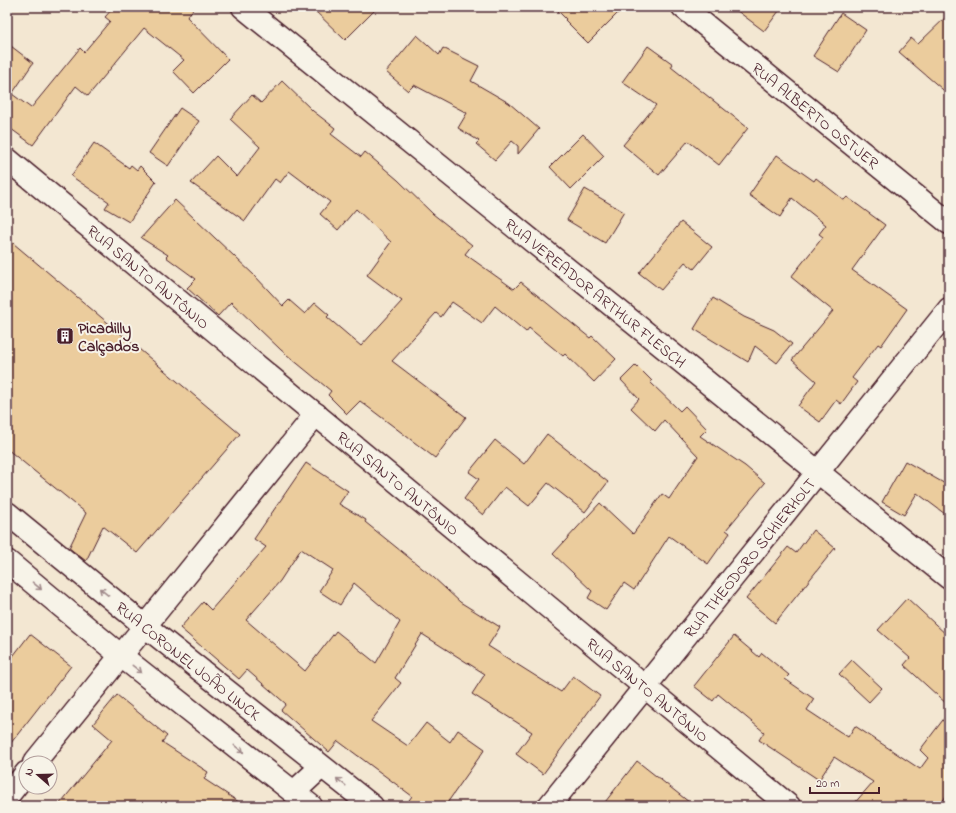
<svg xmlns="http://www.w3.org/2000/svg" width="956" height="813" font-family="'Indie Flower',sans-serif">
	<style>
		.building { fill: #ebcc9d; stroke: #4a1f2b; fill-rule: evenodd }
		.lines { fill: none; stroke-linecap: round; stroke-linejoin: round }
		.street-casing { stroke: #4a1f2b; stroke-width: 25 }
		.secondary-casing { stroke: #4a1f2b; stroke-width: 25 }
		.street { stroke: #f7f3e8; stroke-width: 22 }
		.secondary { stroke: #f7f3e8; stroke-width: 22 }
		.oneway { stroke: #a0898a }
		.labels { text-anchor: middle; stroke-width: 4; stroke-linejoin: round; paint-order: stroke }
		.street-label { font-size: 16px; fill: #4a1f2b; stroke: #f7f3e8 }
		.poi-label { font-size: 16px; font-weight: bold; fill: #4a1f2b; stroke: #f7f3e8; text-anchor: start }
	</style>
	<rect width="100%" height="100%" fill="#f3e7d2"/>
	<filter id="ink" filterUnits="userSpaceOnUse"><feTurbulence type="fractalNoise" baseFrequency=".025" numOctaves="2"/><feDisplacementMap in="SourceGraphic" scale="8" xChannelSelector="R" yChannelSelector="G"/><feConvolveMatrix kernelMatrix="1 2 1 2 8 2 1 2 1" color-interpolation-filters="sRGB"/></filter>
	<g filter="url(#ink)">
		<path class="building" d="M114,7H195L187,17L228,59L194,93L173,71L184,60L144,28L88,96L76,86L33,145L7,126V43L33,63L12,94L31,108L80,48L84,52L110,21L105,17Z
			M311,7H378L345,40Z
			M554,7H624L588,43L565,20L566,19Z
			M732,7H782L764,31Z
			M841,13L866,30L839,72L813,56Z
			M949,14V95L899,52L911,38L918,44Z
			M417,35L439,55L443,48L479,66L471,81L509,103L539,129L518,154V146L512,141L495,160L476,144L479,141L458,128L467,113L414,85L408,91L386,72Z
			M648,46L673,64L671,67L748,128L719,165L688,141L659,175L623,145L656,105L622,82Z
			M282,81L313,111L335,128L331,134L361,157L365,152L398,180L433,214L472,245L465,254L514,289L521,282L590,338L592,336L616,359L594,382L565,354L563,356L529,328L526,332L495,306L482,323L452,302L441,317L436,313L392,361L466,417L435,458L360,401L347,414L328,395L331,391L281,350L231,302L218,316L187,288L196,279L166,257L168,255L141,238L175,200L255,276L283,306L289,300L305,314L315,303L329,315L327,317L361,346L402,301L367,275L391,242L356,209L338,230L320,214L330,202L289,171L280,183L275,179L245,221L191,183L216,156L237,177L260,147L230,119L252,95L261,103Z
			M180,108L199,121L168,166L149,153Z
			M583,134L604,156L571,189L550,167Z
			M94,143L129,168L131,165L137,170L140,166L156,182L129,222L105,208L109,202L71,176Z
			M777,155L814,181L816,178L844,200L847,197L885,225L852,270L907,309L881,346L878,344L852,378L857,382L841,404L836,400L820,422L798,406L816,381L792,360L833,311L791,277L823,237L819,234L826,225L792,198L780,217L749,195Z
			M585,189L624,212L605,243L567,220Z
			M681,222L712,247L694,269L685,262L661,290L639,273Z
			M7,238L240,434L137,553L103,526L86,561L69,548L86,513L7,449Z
			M713,298L744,317L774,330L792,344L777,363L755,346L748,362L694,329Z
			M636,365L652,381L650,382L680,411L685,406L707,429L700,436L745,466L765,483L726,530L730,533L708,564L669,536L634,590L624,583L606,610L588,598L592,591L553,554L600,503L633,534L662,494L669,499L698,456L664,420L655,431L631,408L639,399L621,380Z
			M547,434L608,482L585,512L548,483L529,506L505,487L483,515L464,499L479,479L469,472L495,440L524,464Z
			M905,461L949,486V517L917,493L904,515L882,502Z
			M306,463L348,491L339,504L366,520L365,522L433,577L460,602L500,627L488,646L561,692L573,676L600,696L543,774L516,754L532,732L472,694L485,674L422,634L395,678L401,683L371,721L408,746L426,723L450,742L458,730L485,749L445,806H405L412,796L338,741L329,752L281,710L286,704L247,670L239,679L180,628L203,602L211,610L266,547L254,539ZM301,549L333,570L319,591L340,605L354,583L400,622L376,663L336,631L305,671L246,620L280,581Z
			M813,530L835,548L775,623L746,599L788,547L796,553Z
			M907,598L949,637V706L904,665L910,658L878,630Z
			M30,634L71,666L7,748V664Z
			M734,636L759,657L762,653L789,675L785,679L814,699L807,710L848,737L855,726L920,769L928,758L920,750L949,712V792L939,806H852L873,782L834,757L819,780L759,740L764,732L718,694L713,701L694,686Z
			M852,660L882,688L869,702L839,674Z
			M117,695L167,736L162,742L208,772L204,779L245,806H58L112,740L93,724Z
			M637,761L694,806H602Z"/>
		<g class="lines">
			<defs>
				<g id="street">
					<path id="s1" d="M243,7L949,578"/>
					<path id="s2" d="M683,7L949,223"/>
					<path id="s3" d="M7,159L789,806"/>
					<path d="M145,626L316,414"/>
				</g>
				<g id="secondary">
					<path id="s4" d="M7,513L145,626L372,806"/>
					<path d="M7,561L120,655L311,806"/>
					<path d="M34,763L145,626"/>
					<path d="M294,792L321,767"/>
					<path d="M7,797L26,773"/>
					<path id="s5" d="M549,806L949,309"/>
				</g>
			</defs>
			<use href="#street" class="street-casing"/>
			<use href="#secondary" class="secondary-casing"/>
			<use href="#street" class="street"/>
			<use href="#secondary" class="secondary"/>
		</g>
		<defs><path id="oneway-shaft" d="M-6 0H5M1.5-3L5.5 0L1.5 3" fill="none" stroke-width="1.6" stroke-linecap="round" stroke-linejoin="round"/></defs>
		<g class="oneway">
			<use href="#oneway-shaft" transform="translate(37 586) rotate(40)"/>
			<use href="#oneway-shaft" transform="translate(104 592) rotate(-141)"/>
			<use href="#oneway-shaft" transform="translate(137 669) rotate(38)"/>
			<use href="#oneway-shaft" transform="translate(239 749) rotate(38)"/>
			<use href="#oneway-shaft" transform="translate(341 782) rotate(-142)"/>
		</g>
	</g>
	<defs>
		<symbol id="building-square" viewBox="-11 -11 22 22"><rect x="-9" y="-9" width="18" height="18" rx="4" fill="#4a1f2b" stroke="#f7f3e8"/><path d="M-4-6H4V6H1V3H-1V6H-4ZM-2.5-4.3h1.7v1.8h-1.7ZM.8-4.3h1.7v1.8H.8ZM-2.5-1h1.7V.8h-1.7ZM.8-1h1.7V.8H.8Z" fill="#fff"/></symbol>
	</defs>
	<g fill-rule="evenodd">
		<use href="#building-square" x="55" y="326" width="20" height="20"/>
	</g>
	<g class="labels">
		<g class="street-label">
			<text dy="6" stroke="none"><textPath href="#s2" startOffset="171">RUA ALBERTO OSTJER</textPath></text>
			<text dy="6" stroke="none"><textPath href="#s3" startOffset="184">RUA SANTO ANTÔNIO</textPath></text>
			<text dy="6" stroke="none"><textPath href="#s1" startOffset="454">RUA VEREADOR ARTHUR FLESCH</textPath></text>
			<text dy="6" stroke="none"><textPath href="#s3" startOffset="508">RUA SANTO ANTÔNIO</textPath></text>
			<text dy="6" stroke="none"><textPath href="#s5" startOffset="319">RUA THEODORO SCHIERHOLT</textPath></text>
			<text dy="6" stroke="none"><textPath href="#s4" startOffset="234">RUA CORONEL JOÃO LINCK</textPath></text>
			<text dy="6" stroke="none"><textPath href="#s3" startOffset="832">RUA SANTO ANTÔNIO</textPath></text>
		</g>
		<g class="poi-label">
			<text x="78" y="333">Picadilly<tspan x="78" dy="18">Calçados</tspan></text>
		</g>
	</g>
	<rect width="956" height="813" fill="none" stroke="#f7f3e8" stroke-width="24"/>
	<rect x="12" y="12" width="932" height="789" fill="none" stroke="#4a1f2b" stroke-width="1.5" filter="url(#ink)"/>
	<g transform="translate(38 775) rotate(290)"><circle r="19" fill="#f7f3e8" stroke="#b29e9c"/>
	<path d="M0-3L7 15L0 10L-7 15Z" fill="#4a1f2b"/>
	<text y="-6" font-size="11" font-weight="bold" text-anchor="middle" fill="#4a1f2b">N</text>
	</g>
	<path d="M810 787v6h69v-6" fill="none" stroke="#4a1f2b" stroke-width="2"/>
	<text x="816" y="787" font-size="12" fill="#4a1f2b" stroke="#f7f3e8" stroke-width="3" paint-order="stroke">20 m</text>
</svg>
